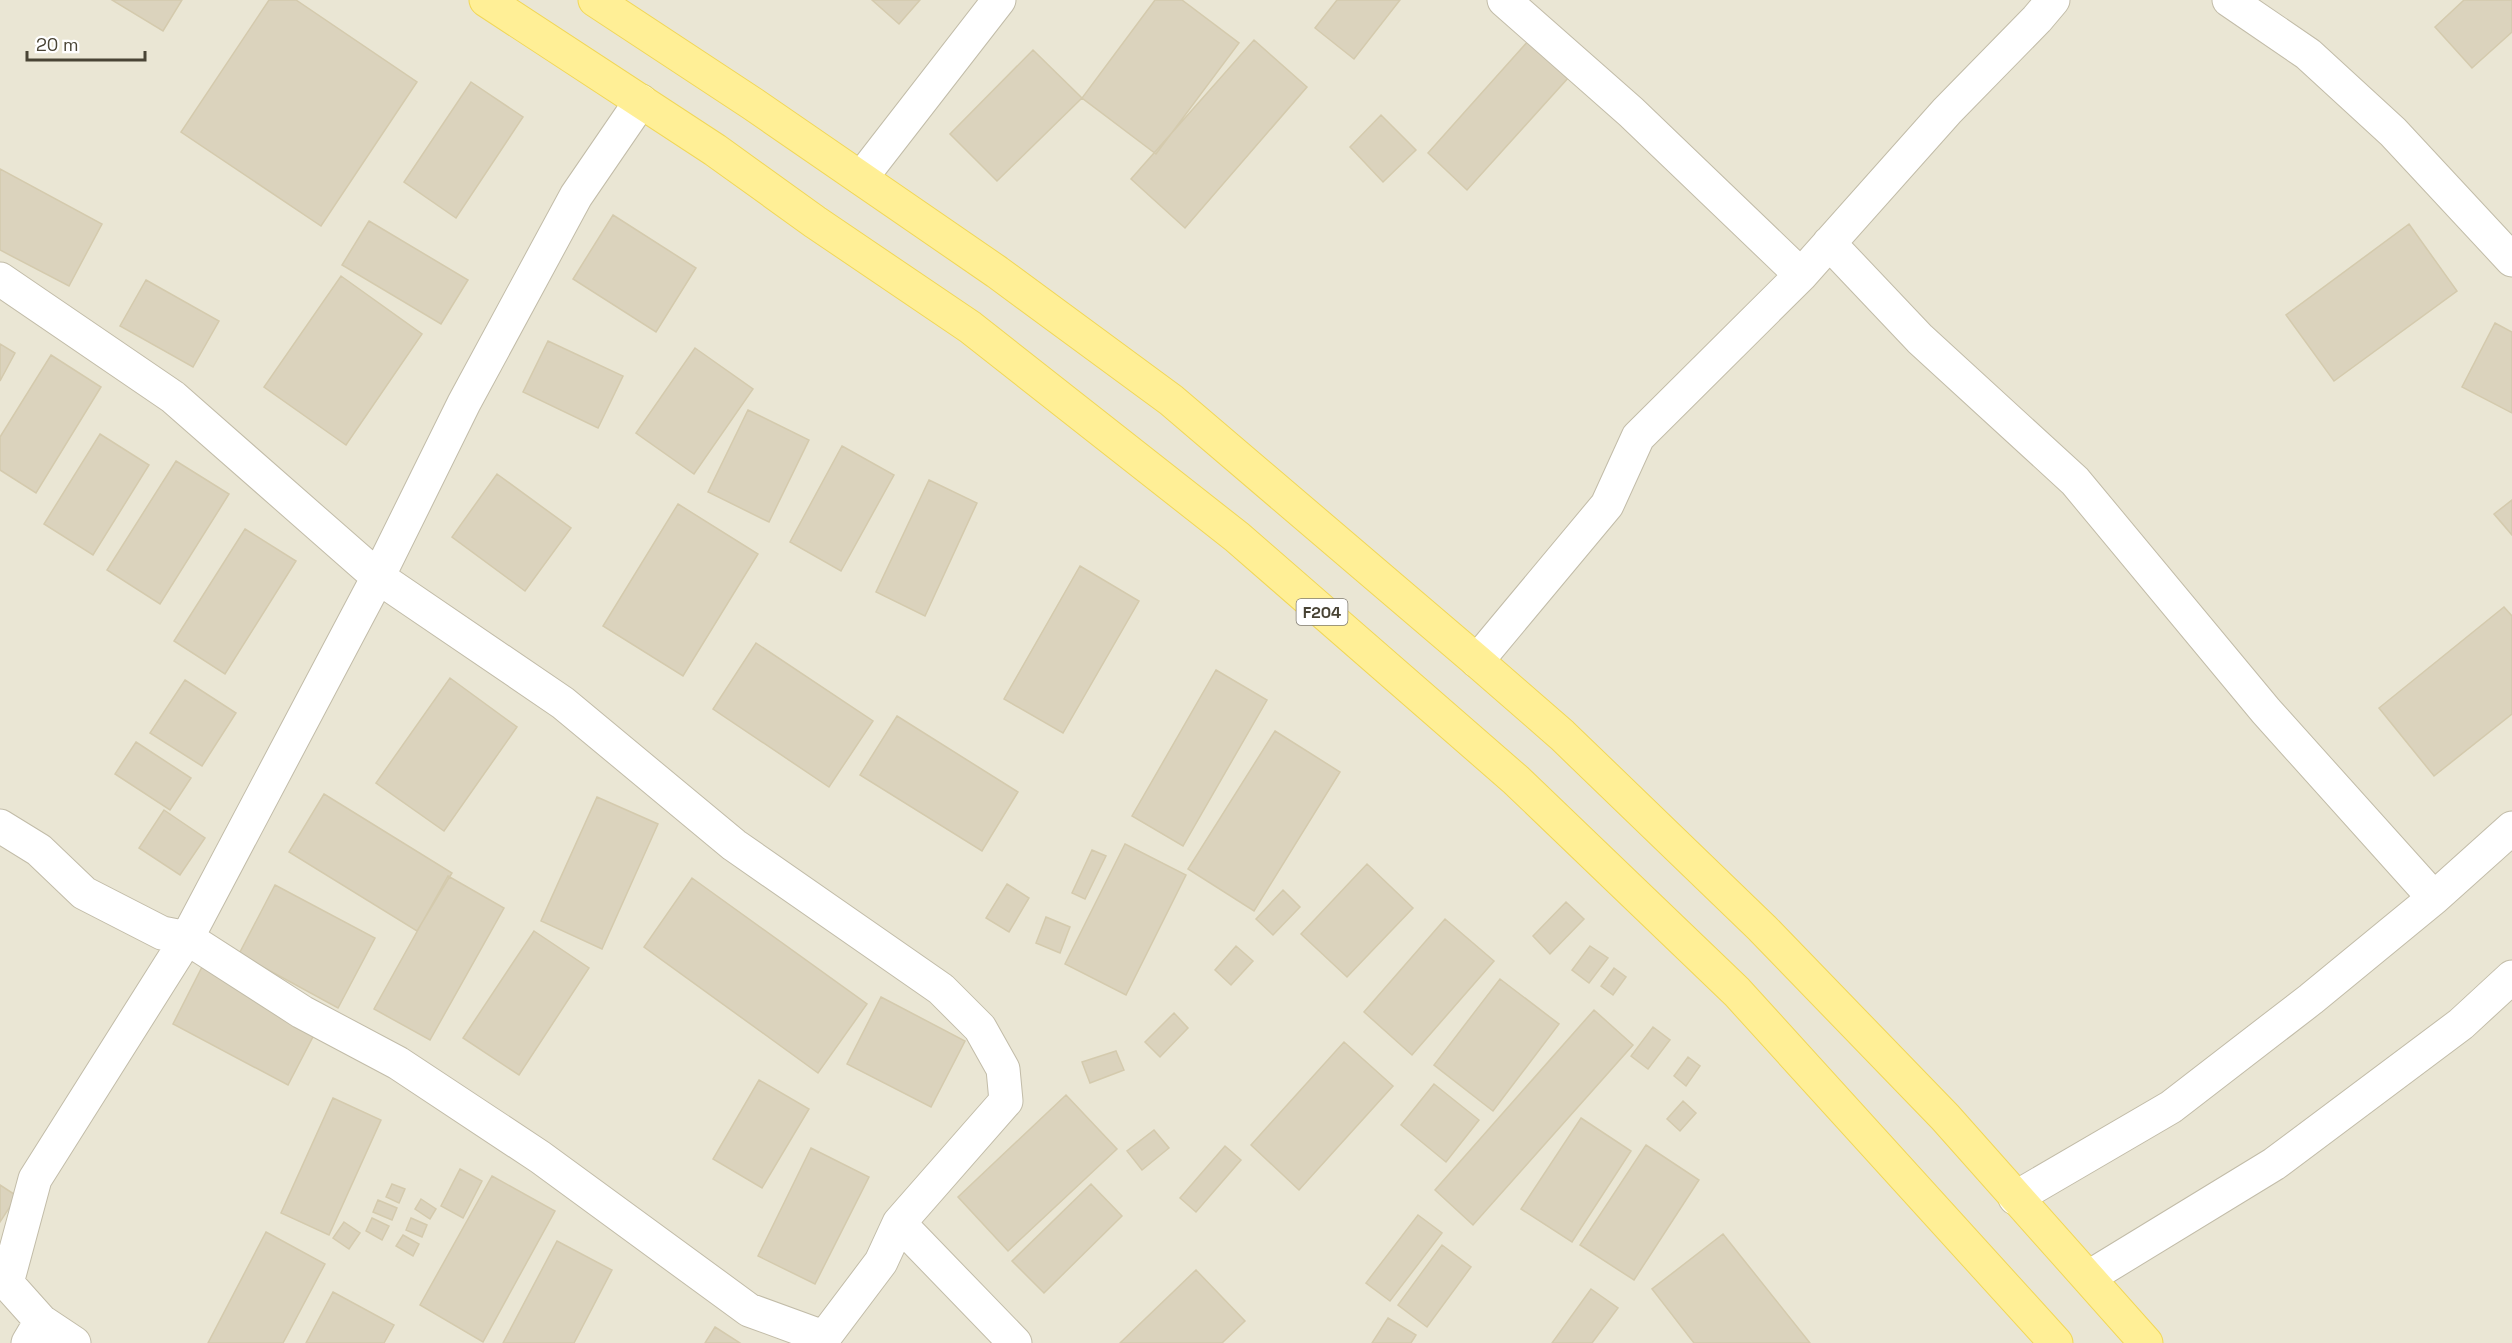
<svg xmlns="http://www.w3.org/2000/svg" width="2512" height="1343" font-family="'Space Grotesk',sans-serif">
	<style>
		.residential { fill: #eae6d4 }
		.building { fill: #dbd3bd; stroke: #d4caad; stroke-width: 1.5 }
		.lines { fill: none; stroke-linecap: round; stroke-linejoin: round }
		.street-casing { stroke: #c2bca8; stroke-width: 35 }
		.primary-casing { stroke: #f1d758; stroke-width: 35 }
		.street { stroke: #fff; stroke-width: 33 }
		.primary { stroke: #ffef96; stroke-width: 33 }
		.labels { text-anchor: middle; stroke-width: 5; stroke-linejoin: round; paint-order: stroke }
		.shield { fill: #fff; stroke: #807c72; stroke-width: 1.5 }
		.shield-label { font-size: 16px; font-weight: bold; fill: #494435 }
	</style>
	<rect width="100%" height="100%" fill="#f5f3e6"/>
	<path class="residential" d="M0,0H2512V1343H0Z"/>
	<path class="building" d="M112,0H182L163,31Z
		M269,0H296L417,82L321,226L181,132Z
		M872,0H920L899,24Z
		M1155,0H1182L1239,43L1156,154L1082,98Z
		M1337,0H1400L1354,59L1315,28Z
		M2464,0H2512V32L2472,68L2435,27Z
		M1254,40L1307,87L1185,228L1131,179Z
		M1529,40L1569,77L1467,190L1428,153Z
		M1033,50L1082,98L997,181L950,134Z
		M471,82L523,117L456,218L404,182Z
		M1381,115L1416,150L1383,182L1350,147Z
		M0,169L102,224L69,286L0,250Z
		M613,215L696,268L656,332L573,279Z
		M369,221L468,280L441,324L342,265Z
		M2409,224L2457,291L2334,381L2286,315Z
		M341,276L422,334L346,445L264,387Z
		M146,280L219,321L193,367L120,326Z
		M2495,323L2512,332V413L2462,387Z
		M548,341L623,376L598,428L523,392Z
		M0,344L15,353L0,381Z
		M695,348L753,389L694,474L636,433Z
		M51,355L101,387L36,493L0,470V437Z
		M748,410L809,440L769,522L708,492Z
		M100,434L149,465L93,555L44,524Z
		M842,446L894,475L841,571L790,542Z
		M176,461L229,494L160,604L107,570Z
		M497,474L571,528L525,591L452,537Z
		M929,480L977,503L925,616L876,592Z
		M2512,500V535L2494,514Z
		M678,504L758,554L683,676L603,626Z
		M245,529L296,561L225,674L174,641Z
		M1080,566L1139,601L1063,733L1004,699Z
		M2504,607L2512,616V714L2434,776L2379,708Z
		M756,643L873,721L829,787L713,709Z
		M1216,670L1267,700L1183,846L1132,816Z
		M450,678L517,727L444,831L376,783Z
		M185,680L236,713L202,766L150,733Z
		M897,716L1018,792L982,851L860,775Z
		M1275,731L1340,772L1254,911L1188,869Z
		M136,742L191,778L170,810L115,774Z
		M324,794L452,873L417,931L289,852Z
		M597,797L658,824L602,949L541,921Z
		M164,810L205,838L180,875L139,848Z
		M1125,844L1186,875L1126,995L1065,964Z
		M1092,850L1106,856L1085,899L1072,893Z
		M1367,864L1413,908L1347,977L1301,934Z
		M448,876L504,908L430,1040L374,1009Z
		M692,878L867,1004L818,1073L644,947Z
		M1007,884L1029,898L1009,932L986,918Z
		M275,885L375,938L338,1008L239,954Z
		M1283,890L1300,907L1273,935L1256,919Z
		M1566,902L1584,919L1550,954L1533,936Z
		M1046,917L1070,927L1060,953L1036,943Z
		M1445,919L1494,961L1412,1055L1364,1012Z
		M534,931L589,968L519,1075L463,1038Z
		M1236,946L1253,961L1231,985L1215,970Z
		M1590,946L1608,958L1589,983L1572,970Z
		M202,967L317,1029L288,1085L173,1024Z
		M1614,968L1626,977L1613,995L1601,986Z
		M1500,979L1559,1024L1493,1111L1434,1065Z
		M881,997L965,1041L931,1107L847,1064Z
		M1594,1010L1633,1045L1473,1225L1435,1190Z
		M1174,1013L1188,1028L1160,1057L1145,1042Z
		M1653,1027L1670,1040L1648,1069L1631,1056Z
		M1344,1042L1393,1086L1299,1190L1251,1145Z
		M1116,1051L1124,1070L1090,1083L1082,1062Z
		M1688,1057L1700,1066L1686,1086L1674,1076Z
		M759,1080L809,1109L762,1188L713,1159Z
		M1434,1084L1479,1120L1446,1162L1401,1125Z
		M1066,1095L1117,1149L1008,1251L958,1197Z
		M333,1098L381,1120L329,1235L281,1213Z
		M1683,1101L1696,1113L1680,1131L1667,1119Z
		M1581,1118L1631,1151L1572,1242L1521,1209Z
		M1154,1130L1169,1148L1142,1170L1127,1151Z
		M1646,1145L1699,1180L1634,1280L1580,1245Z
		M1225,1146L1241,1160L1196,1212L1180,1198Z
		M811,1148L869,1177L815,1284L758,1256Z
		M460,1169L482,1181L463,1218L441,1206Z
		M492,1176L555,1211L483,1342L420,1305Z
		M392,1184L405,1189L399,1203L386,1197Z
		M1091,1184L1122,1216L1044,1293L1012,1261Z
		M0,1185L17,1196L0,1222Z
		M421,1199L436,1209L430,1219L415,1209Z
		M378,1200L397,1208L392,1220L373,1212Z
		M1418,1215L1442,1233L1390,1301L1366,1283Z
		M372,1218L389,1226L382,1240L366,1231Z
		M411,1218L427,1225L422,1237L406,1230Z
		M344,1222L360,1233L349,1249L333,1238Z
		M266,1232L325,1264L283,1343H208Z
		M1723,1234L1810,1343H1694L1652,1289Z
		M403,1235L419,1244L413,1256L396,1246Z
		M557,1241L612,1270L574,1343H503Z
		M1442,1245L1471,1267L1427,1327L1398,1305Z
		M1196,1270L1245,1321L1222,1343H1120Z
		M1591,1289L1618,1308L1592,1343H1552Z
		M333,1292L394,1325L384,1343H306Z
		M1388,1318L1416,1335L1411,1343H1372Z
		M715,1327L740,1343H705Z"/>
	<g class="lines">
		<defs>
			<path id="street" d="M1504,0L1631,112L1801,275
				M2229,0L2308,54L2393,132L2512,260
				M861,178L999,0
				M1829,243L1920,339L2075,481L2266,711L2434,898
				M0,279L173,397L378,577L563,703L734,845L941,989L980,1028L1003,1069L1006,1101L899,1223L881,1262L820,1343
				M1477,661L1607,505L1638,437L1801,275L1947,111L2037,19L2053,0
				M0,826L39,850L84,893L162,933L187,938L302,1012L398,1063L540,1157L749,1310L823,1337
				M2015,1198L2171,1107L2311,999L2434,898L2512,828
				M899,1223L1015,1343
				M2089,1277L2274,1164L2461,1024L2512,977
				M41,1321L74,1343
				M28,1343L41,1321L7,1283L35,1179L187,938L378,577L464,403L576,196L641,101"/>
			<path id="primary" d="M486,0L715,150L815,222L970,327L1237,537L1516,780L1737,992L2056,1343
				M595,0L753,104L997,272L1171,400L1477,661L1562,735L1762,928L1945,1117L2146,1343"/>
		</defs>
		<use href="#street" class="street-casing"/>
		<use href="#primary" class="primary-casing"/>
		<use href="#street" class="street"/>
		<use href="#primary" class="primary"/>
	</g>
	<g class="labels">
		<rect class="shield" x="1296.5" y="599" width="51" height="26" rx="4.5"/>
		<g class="shield-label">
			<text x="1322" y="618">F204</text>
		</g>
	</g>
	<path d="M27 51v9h118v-9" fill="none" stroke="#494435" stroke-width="3"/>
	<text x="36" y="51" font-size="18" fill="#494435" stroke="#ffffff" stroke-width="4.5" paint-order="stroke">20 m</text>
</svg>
